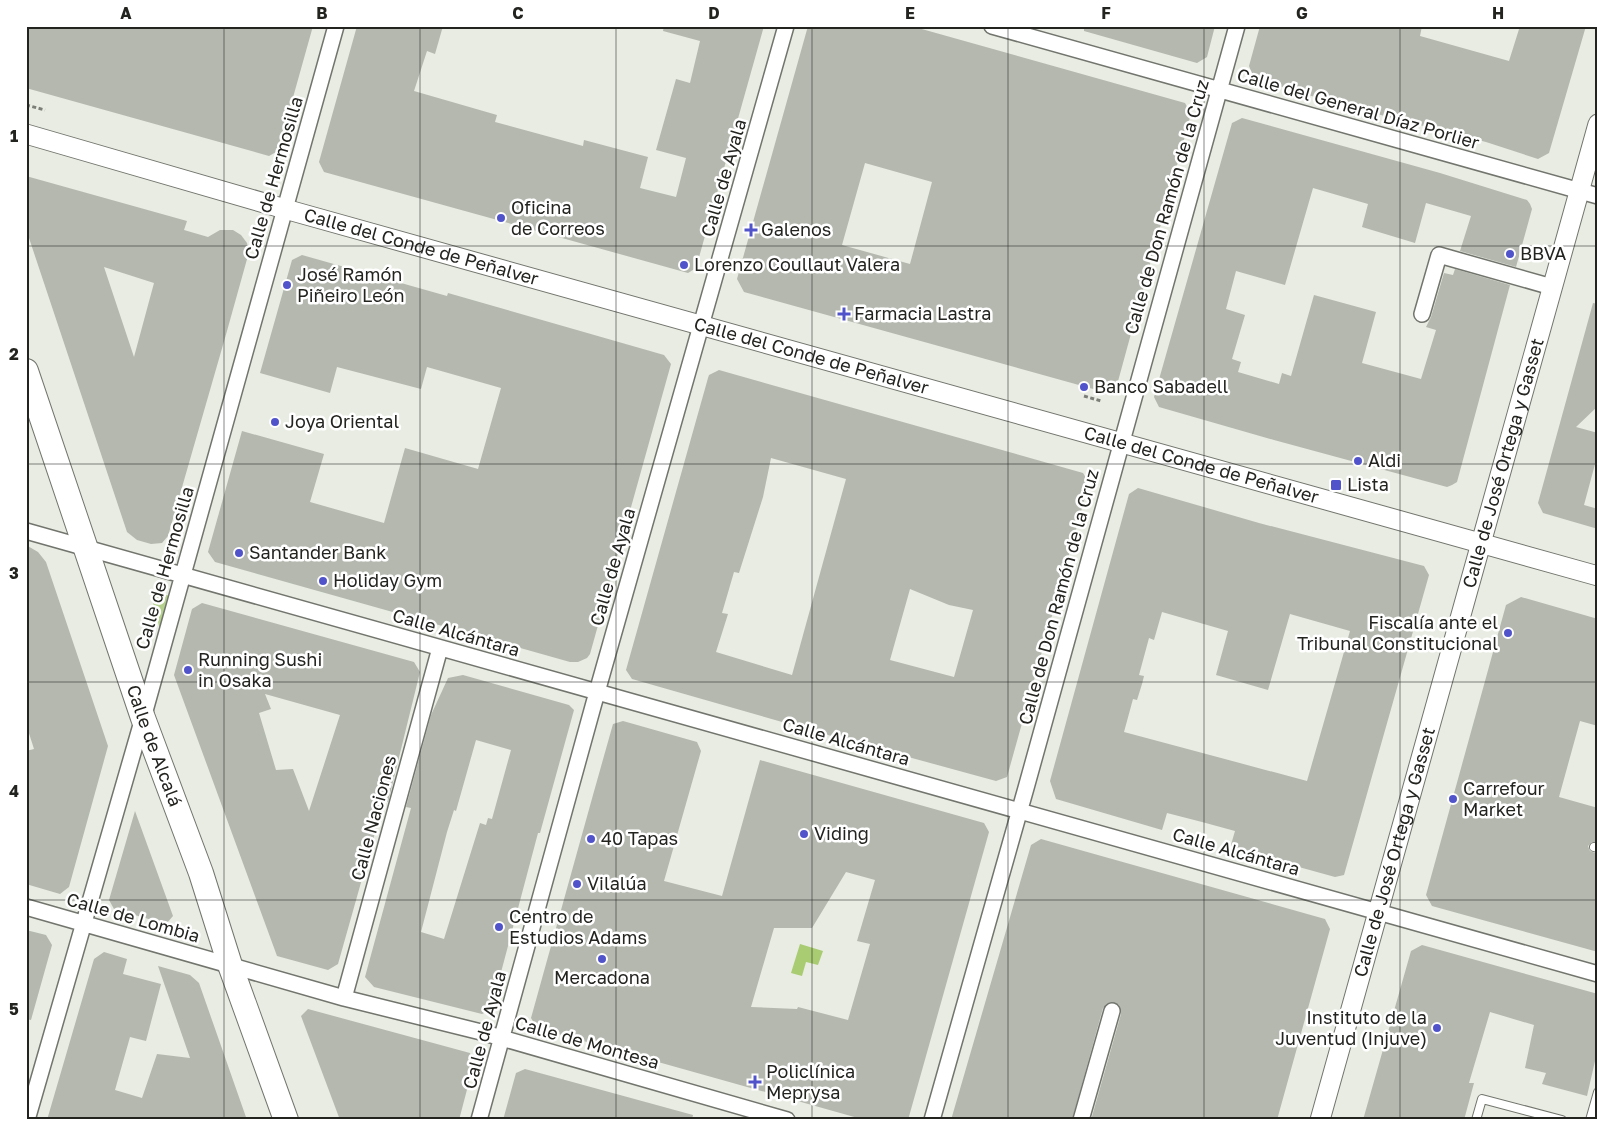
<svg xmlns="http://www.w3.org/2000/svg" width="1624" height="1146" font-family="'Golos Text',sans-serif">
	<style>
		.green { fill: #b4d08c }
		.water { fill: #a9cc73 }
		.building { fill: #b4b8af; fill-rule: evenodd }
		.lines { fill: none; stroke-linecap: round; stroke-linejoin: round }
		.service-casing { stroke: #72756d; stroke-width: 10 }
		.minor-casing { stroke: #72756d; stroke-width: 18 }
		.tertiary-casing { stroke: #72756d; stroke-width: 21 }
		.primary-casing { stroke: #72756d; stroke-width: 26 }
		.path { stroke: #7c7f78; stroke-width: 3; stroke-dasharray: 4 2.5; stroke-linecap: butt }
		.service { stroke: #fff; stroke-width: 8 }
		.minor { stroke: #fff; stroke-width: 15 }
		.tertiary { stroke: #fff; stroke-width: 19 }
		.primary { stroke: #fff; stroke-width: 24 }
		.grid { fill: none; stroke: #232420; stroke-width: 1; stroke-opacity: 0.55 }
		.poi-dot { fill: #5053c9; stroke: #fff; stroke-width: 2 }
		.labels { text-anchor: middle; stroke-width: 5; stroke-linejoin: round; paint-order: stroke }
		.street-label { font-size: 18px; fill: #232420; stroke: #fff }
		.poi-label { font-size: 18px; fill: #232420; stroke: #fff; text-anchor: start }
		.neatline { fill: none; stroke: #232420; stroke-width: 2 }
		.grid-label { font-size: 16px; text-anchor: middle; font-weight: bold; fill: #232420 }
	</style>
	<rect width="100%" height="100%" fill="#e8ece2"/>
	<path class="green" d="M150,592L171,596L161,633Z"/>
	<path class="water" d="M800,944L823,951L818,965L806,962L802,976L791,973Z"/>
	<path class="building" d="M26,26H313L278,151L269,156L26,88Z
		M357,26H443L435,54L427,51L414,91L497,115L495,122L583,146L584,140L648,157L640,188L676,197L686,158L656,150L676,79L690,83L700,41L663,31L664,26H764L696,268L688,273L324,172L319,162Z
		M808,26H911L1185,103L1191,114L1117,385L1104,392L744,292L737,279ZM865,163L932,182L910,264L842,245Z
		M1084,26H1215L1207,57L1197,63L1084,31Z
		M1260,26H1422L1420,36L1509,61L1520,26H1586L1549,153L1538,159L1486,142L1334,103L1254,78L1249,66Z
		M1242,118L1440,173L1527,200L1530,204L1532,209L1516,267L1460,251L1471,216L1426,203L1415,243L1362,227L1368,204L1313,188L1285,285L1236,271L1226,309L1245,315L1232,359L1241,362L1238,372L1279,384L1282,373L1291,376L1314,295L1376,312L1362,363L1421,379L1436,330L1426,327L1431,317L1444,273L1453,275L1455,269L1510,285L1457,482L1452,485L1447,487L1274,440L1159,407L1154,397L1232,123Z
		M26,176L187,221L184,230L208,237L220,230H233L241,235L247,243L249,252L227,331L168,536L162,543L151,544L137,540L127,532L26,229ZM104,267L154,283L134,357Z
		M302,255L447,296L448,293L664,355L671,364L590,654L587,658L578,662H570L215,562L208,552L242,431L324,454L310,502L384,523L405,448L478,469L501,388L427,367L421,389L337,367L330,393L260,373L292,260Z
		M1593,303L1598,304V406L1576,427L1598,433V453L1584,505L1598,509V529L1543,513L1538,503Z
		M719,370L1083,473L1089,483L1007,777L996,781L817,732L632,679L626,670L708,378L709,375ZM771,458L846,479L792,675L716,652L728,614L722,613L734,572L739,573L763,497ZM910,589L949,605L973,610L954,677L890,660Z
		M1138,488L1259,523L1424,566L1429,575L1344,875L1335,877L1230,848L1235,831L1202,822L1167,813L1162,830L1056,799L1050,781L1129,494ZM1162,612L1228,631L1216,675L1268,690L1290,614L1350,631L1307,781L1124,732L1133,699L1137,700L1142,684L1144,676L1139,675L1149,638L1154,640Z
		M26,545L38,552L46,562L108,746L69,887L60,894L26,884V751L34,749L26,724Z
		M1521,597L1598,619V726L1580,721L1559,797L1598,808V842H1592L1588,846L1590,851L1598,854V952L1432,906L1426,895L1506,605Z
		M202,603L414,662L420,672L388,802L384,801L338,964L328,970L277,956L174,675L192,609ZM265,694L340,715L309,811L293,769L276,770L259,713L271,709Z
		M463,675L569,705L574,710L540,833H538L491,1010L482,1014L374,987L365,977L411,808L406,807L431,715L448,678ZM476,740L511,750L492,819L488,818L486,825L480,823L444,939L421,932L447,832L454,810L456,811Z
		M623,721L697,742L701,751L664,881L722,896L760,760L984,823L989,832L908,1120H865L537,1028L531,1018L593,795L613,724ZM846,872L875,880L857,941L870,944L848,1020L798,1007L797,1009L751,1007L774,928H812Z
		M135,811L173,916L166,924L114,909L109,900Z
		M1041,839L1325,919L1330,929L1277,1120H1091L1121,1014L1119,1005L1110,1002L1103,1008L1072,1120H951L1031,845Z
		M26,930L46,935L52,945L31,1020L26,1019Z
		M1422,945L1598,994V1048L1587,1096L1542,1084L1546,1073L1525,1068L1534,1025L1490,1012L1469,1083H1474L1464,1120H1363L1411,951Z
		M104,952L127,959L123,974L161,984L146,1041L130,1037L115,1090L142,1098L157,1054L190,1058L158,966L190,975L199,983L247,1120H47L94,959Z
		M308,1009L470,1053L474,1063L459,1120H340L301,1016Z
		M525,1069L693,1115L692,1120H503L516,1073Z"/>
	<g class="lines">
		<defs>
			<path id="service" d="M1594,847L1598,848
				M1476,1120L1482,1099L1562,1120
				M1590,1120L1598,1092"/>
			<path id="minor" d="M992,26L1598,196
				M1422,314L1439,255L1552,287
				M26,531L1598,974
				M26,907L344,998L481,1032L787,1120
				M344,998L440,648
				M27,1120L143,718L336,26
				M479,1120L597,692L786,26
				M932,1120L1026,788L1237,26
				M1081,1120L1112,1011"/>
			<g id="tertiary">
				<path id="s1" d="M26,134L285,209L1598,576"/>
				<path id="s2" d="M1320,1120L1598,124"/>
			</g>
			<g id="primary">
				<path id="s3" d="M26,371L143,718L201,873L230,965L286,1120"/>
			</g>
		</defs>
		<use href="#service" class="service-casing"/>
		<use href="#minor" class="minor-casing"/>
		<use href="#tertiary" class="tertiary-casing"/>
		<use href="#primary" class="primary-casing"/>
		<path class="path" d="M26,105L45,110
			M1084,396L1101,401"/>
		<use href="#service" class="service"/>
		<use href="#minor" class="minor"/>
		<use href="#tertiary" class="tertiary"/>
		<use href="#primary" class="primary"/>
	</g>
	<path class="grid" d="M224,26V1120M420,26V1120M616,26V1120M812,26V1120M1008,26V1120M1204,26V1120M1400,26V1120M26,246H1598M26,464H1598M26,682H1598M26,900H1598"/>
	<g class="poi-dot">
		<circle cx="501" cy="218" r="5"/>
		<path d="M748.5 222.5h5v5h5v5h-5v5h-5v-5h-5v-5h5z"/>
		<circle cx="1510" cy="254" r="5"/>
		<circle cx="684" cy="265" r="5"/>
		<circle cx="287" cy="285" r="5"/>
		<path d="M841.5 306.5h5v5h5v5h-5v5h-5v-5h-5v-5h5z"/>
		<circle cx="1084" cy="387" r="5"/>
		<circle cx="275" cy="422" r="5"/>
		<circle cx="1358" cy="461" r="5"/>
		<rect x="1330" y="479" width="12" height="12" rx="2.5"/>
		<circle cx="239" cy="553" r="5"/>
		<circle cx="323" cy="581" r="5"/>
		<circle cx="1508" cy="633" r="5"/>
		<circle cx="188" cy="670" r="5"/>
		<circle cx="1453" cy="799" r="5"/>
		<circle cx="804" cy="834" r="5"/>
		<circle cx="591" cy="839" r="5"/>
		<circle cx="577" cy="884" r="5"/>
		<circle cx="499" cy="927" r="5"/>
		<circle cx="602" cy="959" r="5"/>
		<circle cx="1437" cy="1028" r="5"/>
		<path d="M752.5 1074.5h5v5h5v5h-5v5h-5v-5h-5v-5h5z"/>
	</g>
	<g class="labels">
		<g class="street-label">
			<text transform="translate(1358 109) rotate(16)" y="6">Calle del General Díaz Porlier</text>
			<text transform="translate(274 178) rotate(-74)" y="6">Calle de Hermosilla</text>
			<text transform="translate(724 178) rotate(-74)" y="6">Calle de Ayala</text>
			<text transform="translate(1167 207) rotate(-74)" y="6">Calle de Don Ramón de la Cruz</text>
			<text dy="6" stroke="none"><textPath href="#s1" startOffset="411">Calle del Conde de Peñalver</textPath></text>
			<text dy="6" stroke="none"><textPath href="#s1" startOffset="816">Calle del Conde de Peñalver</textPath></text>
			<text dy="6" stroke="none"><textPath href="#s2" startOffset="682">Calle de José Ortega y Gasset</textPath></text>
			<text dy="6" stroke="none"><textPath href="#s1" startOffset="1221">Calle del Conde de Peñalver</textPath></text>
			<text transform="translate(613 567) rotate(-74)" y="6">Calle de Ayala</text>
			<text transform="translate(165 568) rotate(-74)" y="6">Calle de Hermosilla</text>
			<text transform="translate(1059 597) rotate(-75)" y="6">Calle de Don Ramón de la Cruz</text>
			<text transform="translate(456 633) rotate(16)" y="6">Calle Alcántara</text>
			<text transform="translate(846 742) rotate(16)" y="6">Calle Alcántara</text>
			<text dy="6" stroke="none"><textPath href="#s3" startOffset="396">Calle de Alcalá</textPath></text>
			<text transform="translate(374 818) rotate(-75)" y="6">Calle Naciones</text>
			<text transform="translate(1236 852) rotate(16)" y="6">Calle Alcántara</text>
			<text dy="6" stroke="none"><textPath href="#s2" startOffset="278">Calle de José Ortega y Gasset</textPath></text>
			<text transform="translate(133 918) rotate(16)" y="6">Calle de Lombia</text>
			<text transform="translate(485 1030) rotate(-75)" y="6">Calle de Ayala</text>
			<text transform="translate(587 1043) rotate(16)" y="6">Calle de Montesa</text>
		</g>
		<g class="poi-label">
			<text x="511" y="214">Oficina<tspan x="511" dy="21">de Correos</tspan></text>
			<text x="761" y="236">Galenos</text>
			<text x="1520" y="260">BBVA</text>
			<text x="694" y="271">Lorenzo Coullaut Valera</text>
			<text x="297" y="281">José Ramón<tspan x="297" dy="21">Piñeiro León</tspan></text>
			<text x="854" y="320">Farmacia Lastra</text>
			<text x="1094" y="393">Banco Sabadell</text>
			<text x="285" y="428">Joya Oriental</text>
			<text x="1368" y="467">Aldi</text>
			<text x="1347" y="491">Lista</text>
			<text x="249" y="559">Santander Bank</text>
			<text x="333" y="587">Holiday Gym</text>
			<text x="1498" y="629" text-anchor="end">Fiscalía ante el<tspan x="1498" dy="21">Tribunal Constitucional</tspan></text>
			<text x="198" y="666">Running Sushi<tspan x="198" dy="21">in Osaka</tspan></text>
			<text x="1463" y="795">Carrefour<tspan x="1463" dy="21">Market</tspan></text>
			<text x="814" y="840">Viding</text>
			<text x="601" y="845">40 Tapas</text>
			<text x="587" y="890">Vilalúa</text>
			<text x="509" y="923">Centro de<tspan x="509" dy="21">Estudios Adams</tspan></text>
			<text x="602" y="984" text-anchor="middle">Mercadona</text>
			<text x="1427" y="1024" text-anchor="end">Instituto de la<tspan x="1427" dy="21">Juventud (Injuve)</tspan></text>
			<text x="766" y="1078">Policlínica<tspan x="766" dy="21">Meprysa</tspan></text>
		</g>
	</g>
	<rect width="1624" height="1146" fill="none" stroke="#ffffff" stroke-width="55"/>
	<rect x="28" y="28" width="1568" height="1090" class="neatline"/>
	<g class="grid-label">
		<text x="126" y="19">A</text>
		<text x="322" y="19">B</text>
		<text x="518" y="19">C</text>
		<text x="714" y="19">D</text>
		<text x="910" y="19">E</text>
		<text x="1106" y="19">F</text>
		<text x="1302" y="19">G</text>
		<text x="1498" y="19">H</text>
		<text x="14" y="142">1</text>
		<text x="14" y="360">2</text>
		<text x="14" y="579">3</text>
		<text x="14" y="797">4</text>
		<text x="14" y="1015">5</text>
	</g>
</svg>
